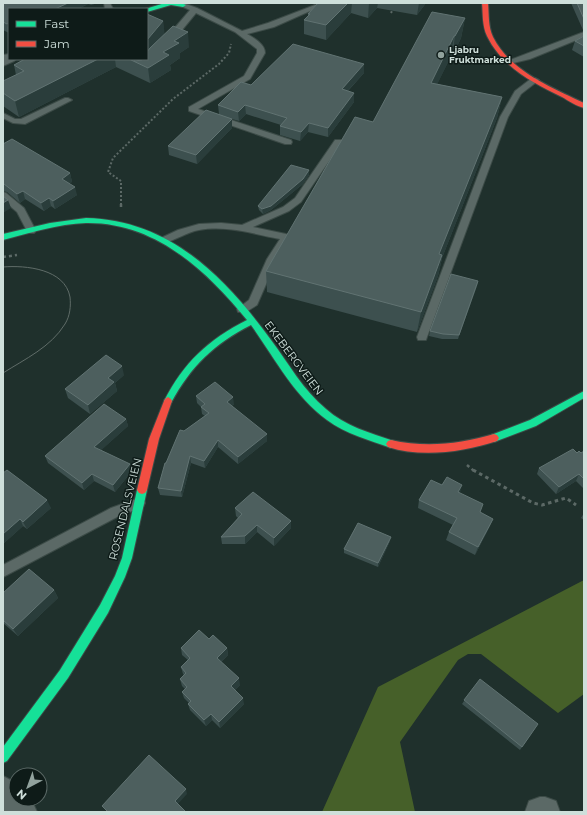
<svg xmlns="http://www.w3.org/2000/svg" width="587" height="815" font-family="Montserrat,sans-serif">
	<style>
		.forest { fill: #466029 }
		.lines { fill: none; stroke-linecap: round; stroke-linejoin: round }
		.lane-casing { stroke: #3c4b47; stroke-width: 2 }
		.street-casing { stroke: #3c4b47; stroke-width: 2 }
		.fast-casing { stroke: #3c4b47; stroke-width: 2 }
		.jam-casing { stroke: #3c4b47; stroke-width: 2 }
		.path-far2 { stroke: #5c6966; stroke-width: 2; stroke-dasharray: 2 2; stroke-linecap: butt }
		.path-far1 { stroke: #5c6966; stroke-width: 2.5; stroke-dasharray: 3 3; stroke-linecap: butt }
		.path { stroke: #5c6966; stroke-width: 3; stroke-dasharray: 3.5 3.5; stroke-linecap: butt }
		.lane { fill: #5b6966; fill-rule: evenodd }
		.street { fill: #5b6966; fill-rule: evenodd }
		.fast { fill: #16e098; fill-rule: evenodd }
		.jam { fill: #f24e42; fill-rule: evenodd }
		.tram { stroke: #5f6c68; stroke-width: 1 }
		.wall { fill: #3d504f }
		.shaded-wall { fill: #2a3d3b }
		.building { fill: #4d5f5e; stroke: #617372 }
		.poi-dot { fill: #91a29d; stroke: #0e1b18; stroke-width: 1.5 }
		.labels { text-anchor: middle; stroke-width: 3; stroke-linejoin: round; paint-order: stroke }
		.far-poi-label { font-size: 9px; font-weight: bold; fill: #cedfda; stroke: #0e1b18; text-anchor: start }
		.street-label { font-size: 11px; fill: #cedfda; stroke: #0e1b18 }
	</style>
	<rect width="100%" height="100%" fill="#1f302c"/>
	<path class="forest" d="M584,580V694L558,713L481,654H468L458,660L400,742L415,812H322L378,687Z"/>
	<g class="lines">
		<defs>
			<path id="lane" d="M104,3H110L113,9H105Z
				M183,3L197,8L242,31L268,23L315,5H319V7L274,27L247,34C254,38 265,44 265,53L250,79L198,109L291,140L292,142L291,144H285L189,111V107L244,76L257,53V49L235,32L196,13L173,41H167V37L190,10L181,6V4Z
				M584,32V37L530,59L509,64L505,62Z
				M532,78H535L539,80L521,94L508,117L427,337L426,340H418L417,337L500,117L515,91Z
				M65,98H68L72,100L25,124L13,123L3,118V113L15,119H21Z
				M335,140H341L342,142L301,202L289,211L253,227L286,234L291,237L277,259L257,305L246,312H238L237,309L249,300L267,259L280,239C254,234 227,225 199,230C187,232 176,240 164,243L159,240L161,238L178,230L199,224L221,223L242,225L283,207L295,198Z
				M3,192L6,193L24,208L36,231L34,233H28L17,212L3,200Z
				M139,498L143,499L145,503L143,507L119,516L3,577V565L111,508Z"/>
			<path id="street" d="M9,54V59H16L14,61L3,66V55Z
				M3,776L16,783V799H31L37,812H3Z
				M540,797H545L556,801L560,812H525L529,801Z"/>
			<path id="fast" d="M165,3H181L186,5L183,7L171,5L147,12V9H145Z
				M86,218C170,220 225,277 271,340C289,364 303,390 326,409C345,426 370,433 394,441L396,444L394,447L391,448C369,440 346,434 327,420C294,396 274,357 251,325C214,344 191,366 171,403H165L164,401C184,362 208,340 247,320C206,270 155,222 86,223C58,224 30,233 3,240V234L50,223Z
				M584,391V398L536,426L494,442L491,441L489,438L491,435L530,420Z
				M142,486L145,487L147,490L132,558L125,577L108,613L68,678L7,761L3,763V747L60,670L100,605L115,576L122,558L137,490L139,487Z"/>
			<path id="jam" d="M482,3H488C489,14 488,27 493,37C510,71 551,87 584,103V108C576,106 569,101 562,97C533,83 502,67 487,36C482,26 483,14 482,3Z
				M168,397L171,399L172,401L159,439L147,490L145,493L142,494L139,493L137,490L149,439L164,401L165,399Z
				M494,434L497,435L499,438L497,441C463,452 422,458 388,447L386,444L388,441L391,440C426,448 460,444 494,434Z"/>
		</defs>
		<use href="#lane" class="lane-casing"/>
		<use href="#street" class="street-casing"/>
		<use href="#fast" class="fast-casing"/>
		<use href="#jam" class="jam-casing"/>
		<path class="path-far2" d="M391,13L396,3
			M121,205V181L108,172L113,158L173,99L219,64L229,53L231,44"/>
		<path class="path-far1" d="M121,204V207
			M3,257L17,255
			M467,465L474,471"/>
		<path class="path" d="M473,470L533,503L542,505L566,498L576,505"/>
		<use href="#lane" class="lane"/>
		<use href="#street" class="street"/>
		<use href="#fast" class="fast"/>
		<use href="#jam" class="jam"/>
		<path class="tram" d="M3,267C26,265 65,269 70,297C71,306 70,316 65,324C51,347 25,359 3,373"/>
	</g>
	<path class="wall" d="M3,3H96L92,5L88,4L78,9H9V33L3,30Z
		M318,3H426L417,15L377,8L368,18L351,13L326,40L304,34V20L308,17V14Z
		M571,3H584V30H583Z
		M465,18L461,38L452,57L451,56L437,84L502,97L497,118L442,258L438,276L417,332L267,292L266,271L373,122Z
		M163,21L164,34L189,47L180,53V58L170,65L171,70L150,83L116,67L19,117L3,106V81L16,75L14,65L24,59H147Z
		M584,36V57L572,50L575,41Z
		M364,73L348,91L354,102L328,137L308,132L300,141L280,135V126L281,125L246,114L239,121L232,119V128L197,164L169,155L168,146L219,114L218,105L251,85Z
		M3,144L70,173L72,182L69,183L77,195L55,209L51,206L44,211L25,199L20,203L7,192L3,191Z
		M309,170V175L303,184L271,210L263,214L259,210L258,206Z
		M478,281L477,286L458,339H442L429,336L430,331Z
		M124,375L115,383L117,391L90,414L68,398L65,389Z
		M196,396L234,404L232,406L267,441L238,464L218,447L205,468L191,463L182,497L160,495L158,488L166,463L184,431L205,416L202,414L201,407L197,403Z
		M126,419L128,426L101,450L132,471L115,492L94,481L84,490L48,463L45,456Z
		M584,451V489L576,481L556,494L537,474L539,468L581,453Z
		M3,473L51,508L27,529L23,526L3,544Z
		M460,493L481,513L493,519L490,526L475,555L446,540L449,532L453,525L418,508L419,500Z
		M235,508L291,521V528L274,546L257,532L245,544H222L221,537L238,518L236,516Z
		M584,513V520L581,518Z
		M390,541L378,567L344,553V549Z
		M54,590L58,598L18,636L3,623V593Z
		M209,639L227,648L228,655L221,662L240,685L235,690L244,704L220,728L212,720L206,726L190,710L188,704L189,703L184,698L182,692L185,689L182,686L180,679L184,675L183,674L181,667L188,660L182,655L181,648Z
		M464,701L538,724L520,750L462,704Z"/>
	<path class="shaded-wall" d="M68,3H88V4L78,9H55Z
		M91,3H96L92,5Z
		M348,3H352L351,13L326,40V25Z
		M369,3H378L377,8L368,18Z
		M419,3H426L417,15Z
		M465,18L461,38L452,57L455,36Z
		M163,21L165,36L147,57V40Z
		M9,23V31L7,24Z
		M188,32L189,47L180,53V58L170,65L171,70L150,83L148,68L174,41Z
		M454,36L451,56L428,103L431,83Z
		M98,59H115L116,67L19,117L15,101Z
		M133,59H146L141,64L133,61Z
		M364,64V73L341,98L342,89Z
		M354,93V102L328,137V128Z
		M502,97L497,118L442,258L438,276L417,332L421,312L439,254Z
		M245,105L246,114L239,121L238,112Z
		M232,119V128L197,164L196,155Z
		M309,123L308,132L300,141L301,132Z
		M309,170V175L303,184L271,210L263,214L262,209Z
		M70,173L72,182L64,187L62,179Z
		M75,187L77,195L55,209L53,201Z
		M23,191L25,199L20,203L17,194Z
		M49,198L51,206L44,211L41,203Z
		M8,200L11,208L3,213V203Z
		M478,281L477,286L458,339L459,335Z
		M122,366L124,375L115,383L117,391L90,414L88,405L108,378Z
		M233,397L234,404L228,409L227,402Z
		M126,419L128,426L97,454L94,447Z
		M267,434V441L238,464V457Z
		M218,440V447L205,468L204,461Z
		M190,456L191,463L182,497L181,491Z
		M130,464L132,471L115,492L113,485Z
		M92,474L94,481L84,490L82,483Z
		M579,474L576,481L556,494L559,487Z
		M462,485L460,493L456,500L458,492Z
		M47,500L51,508L27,529L23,522Z
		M20,519L23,526L3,544V534Z
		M493,519L490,526L475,555L478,547Z
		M291,521V528L274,546V538Z
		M257,525V532L245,544V536Z
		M391,537L390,541L378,567V563Z
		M54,590L58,598L18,636L13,629Z
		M227,648L228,655L218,664L217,658Z
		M239,678L240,685L232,693L231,686Z
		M243,698L244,704L220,728L219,722Z
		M211,714L212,720L206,726L204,720Z
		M186,789L187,794L177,805L175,801Z"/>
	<path class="building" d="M3,3H68L55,9H9V23L7,24L3,22Z
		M318,3H348L326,25L304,20L310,14H308Z
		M577,3H584V19Z
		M432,12L465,18L455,36H454L431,83L502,97L439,254L442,255L421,312L266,271L355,117L373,122Z
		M147,14L163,21L147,40Z
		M173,26L188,32L174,41L179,43L163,52L169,55L148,68L129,59H134L135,61L142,60L143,59H147V52L150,48Z
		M584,36V46L575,41Z
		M293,44L364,64L342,89L354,93L328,128L309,123L301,132L280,126L287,118L245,105L238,112L218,105L241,82L251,85Z
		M25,59H98L15,101L3,93V81L24,71L14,65Z
		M206,110L232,119L196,155L168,146Z
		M12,139L70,173L62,179L75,187L53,201L49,198L41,203L23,191L17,194L4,184L3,183V144Z
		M291,165L309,170L303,179L271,206L262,209L258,206Z
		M3,196L8,200L3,203Z
		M451,274L478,281L459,335L443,334L430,331Z
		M106,355L122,366L108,378L114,382L88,405L65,389Z
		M215,382L233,397L227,402L267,434L238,457L218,440L204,461L190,456L181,491L158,488L165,463H166L180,430L184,431L209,413L201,407L205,404L196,396Z
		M104,404L126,419L94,447L130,464L113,485L92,474L82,483L45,456Z
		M573,449L577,453L579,451L581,453L584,451V479L579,474L559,487L539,468Z
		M7,470L47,500L23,522L20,519L3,534V473Z
		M447,477L462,485L458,492L483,504L480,512L493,519L478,547L449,532L457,518L419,500L431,480L442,485Z
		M253,492L291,521L274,538L257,525L245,536L221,537L242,514L235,508Z
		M358,523L391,537L378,563L344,549Z
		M29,569L54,590L13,629L3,620V593Z
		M199,630L209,639L213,635L227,648L217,658L239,678L231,686L243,698L219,722L211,714L204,720L188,704L191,701L182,692L187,687L180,679L186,673L181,667L190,658L181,648Z
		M480,679L538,724L522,747L464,700Z
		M149,755L186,789L175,801L186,812H108L102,806Z"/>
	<circle class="poi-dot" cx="441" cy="55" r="4"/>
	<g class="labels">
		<g class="far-poi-label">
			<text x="449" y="53">Ljabru<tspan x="449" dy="10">Fruktmarked</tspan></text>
		</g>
		<g class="street-label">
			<text transform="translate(294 358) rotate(53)" y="4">EKEBERGVEIEN</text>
			<text transform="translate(125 509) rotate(-76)" y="4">ROSENDALSVEIEN</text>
		</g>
	</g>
	<rect width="587" height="815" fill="none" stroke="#cedfda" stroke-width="8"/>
	<rect x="8" y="8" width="140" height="52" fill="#0e1b18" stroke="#5b6966"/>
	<rect x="16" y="21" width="20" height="6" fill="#16e098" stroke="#5b6966"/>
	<text x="44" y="28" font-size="12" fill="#cedfda">Fast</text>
	<rect x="16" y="41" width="20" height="6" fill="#f24e42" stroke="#5b6966"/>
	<text x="44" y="48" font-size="12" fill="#cedfda">Jam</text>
	<g transform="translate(28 787) rotate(221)"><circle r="19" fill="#0e1b18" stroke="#5b6966"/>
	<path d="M0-3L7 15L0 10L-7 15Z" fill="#91a29d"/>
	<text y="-6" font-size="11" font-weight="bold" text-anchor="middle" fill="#cedfda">N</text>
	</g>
</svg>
